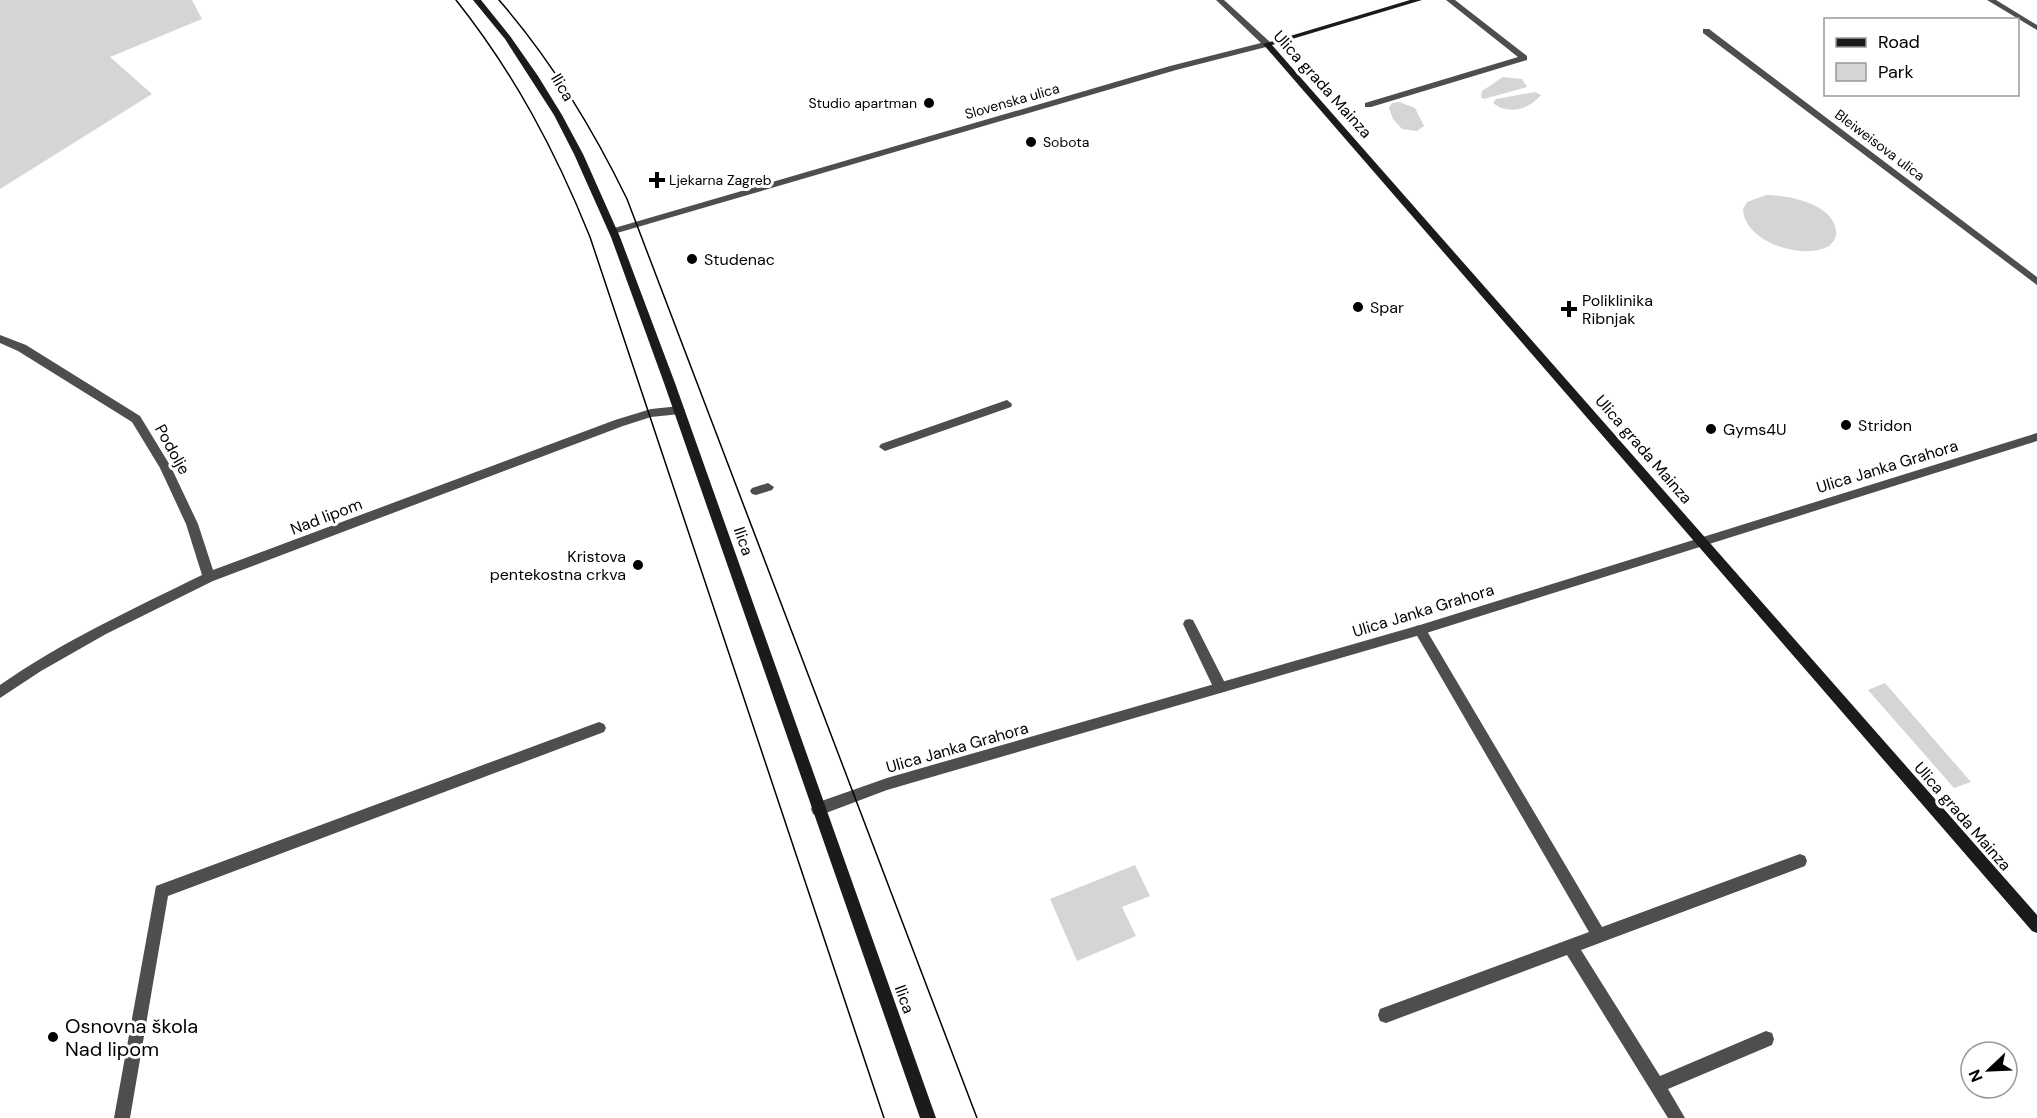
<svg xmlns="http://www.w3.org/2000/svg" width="2037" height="1118" font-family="'DM Sans',sans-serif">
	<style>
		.green { fill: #d5d5d5 }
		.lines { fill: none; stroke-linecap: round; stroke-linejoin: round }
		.lane { fill: #4e4e4e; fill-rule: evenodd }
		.street { fill: #4e4e4e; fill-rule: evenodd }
		.secondary { fill: #1b1b1b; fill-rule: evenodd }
		.tram { stroke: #000; stroke-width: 1.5 }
		.poi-dot { fill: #000; stroke: #fff; stroke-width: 2 }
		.labels { text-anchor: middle; stroke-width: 6; stroke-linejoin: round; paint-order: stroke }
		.far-street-label { font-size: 14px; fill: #000; stroke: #fff }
		.far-poi-label { font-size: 14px; fill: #000; stroke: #fff; text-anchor: start }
		.street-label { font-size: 16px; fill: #000; stroke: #fff }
		.poi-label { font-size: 16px; fill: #000; stroke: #fff; text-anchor: start }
		.near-poi-label { font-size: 20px; fill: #000; stroke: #fff; text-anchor: start }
	</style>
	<rect width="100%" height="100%" fill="#fff"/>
	<path class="green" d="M0,0H192L202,19L110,57L152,94L0,189Z
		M1503,77L1522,79L1527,87L1484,99L1481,97L1482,91Z
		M1535,92L1541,95C1529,110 1508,115 1493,103L1496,99Z
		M1399,102L1415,108L1424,126L1417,131L1402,129L1393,119L1389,108L1392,103Z
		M1766,195C1788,195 1832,203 1836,230C1837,237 1834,242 1829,246C1803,261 1744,242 1743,209L1747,202Z
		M1885,683L1971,782L1954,788L1868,690Z
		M1135,865L1150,896L1122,907L1136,936L1077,961L1050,899Z"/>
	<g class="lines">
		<path class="lane" d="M1446,0H1455L1527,56V60L1371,107H1365V103L1518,57Z
			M1007,400L1012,404L1011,407L885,451L879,447L881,444Z
			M768,483L774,487L772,490L756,495L752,494L750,491L752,488Z
			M1189,619L1193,620L1225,683L1227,687L1225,691L1220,693L1215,691L1183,624L1185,620Z
			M1420,625L1424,626L1602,927L1800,854L1805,856L1807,861L1805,866L1581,950L1660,1076L1766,1031L1772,1033L1774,1039L1772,1045L1668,1089L1685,1118H1668L1567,955L1386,1023L1380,1021L1378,1015L1380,1009L1589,932L1416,634L1414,630L1416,626Z
			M599,722L604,724L606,728L604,732L168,896L130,1118H114L156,886Z"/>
		<path class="street" d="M1216,0H1224L1270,42V46L1176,70L617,233L614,234L609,231L611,229L1170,66L1261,43Z
			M1987,0H1996L2037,25V30Z
			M1703,29H1709L2037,277V285L1703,33Z
			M0,335L26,345L140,416L171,467L198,524L213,570L615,420L651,409L680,406L685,410L680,414L651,417L623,426L213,581L106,634L41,671L0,698V685C63,641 133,609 202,575L186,524L160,468L132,422L18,351L0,343Z
			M2037,433V441L1420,635L887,790L818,816L813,814L811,809L813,804L887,778L1420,625Z"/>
		<path class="secondary" d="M473,0H481L510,36L538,76L562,115L583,154L620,237L675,383L936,1118H920L664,383L611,237L574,154L554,115L505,39Z
			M1410,0H1422L1272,45L2037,915V933L2032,931L1263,44Z"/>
		<path class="tram" d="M456,0C514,73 555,150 590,237L884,1118
			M499,0C552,61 592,127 627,199L977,1118"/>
	</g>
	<g class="poi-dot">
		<circle cx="929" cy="103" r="6"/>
		<circle cx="1031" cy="142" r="6"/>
		<path d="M654 171h6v6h6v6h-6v6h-6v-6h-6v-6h6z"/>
		<circle cx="692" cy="259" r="6"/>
		<circle cx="1358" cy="307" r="6"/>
		<path d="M1566 300h6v6h6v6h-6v6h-6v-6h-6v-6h6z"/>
		<circle cx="1846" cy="425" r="6"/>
		<circle cx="1711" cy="429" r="6"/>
		<circle cx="638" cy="565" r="6"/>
		<circle cx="53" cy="1037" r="6"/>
	</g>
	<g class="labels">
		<g class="far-street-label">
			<text transform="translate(1012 101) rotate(-16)" y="5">Slovenska ulica</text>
			<text transform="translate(1880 145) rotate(37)" y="5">Bleiweisova ulica</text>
		</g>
		<g class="far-poi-label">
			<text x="917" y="108" text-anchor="end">Studio apartman</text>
			<text x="1043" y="147">Sobota</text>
			<text x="669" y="185">Ljekarna Zagreb</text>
		</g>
		<g class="street-label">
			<text transform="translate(1323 84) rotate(48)" y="6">Ulica grada Mainza</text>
			<text transform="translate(563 87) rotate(59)" y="6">Ilica</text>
			<text transform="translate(173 449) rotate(61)" y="6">Podolje</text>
			<text transform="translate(1644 449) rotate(49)" y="6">Ulica grada Mainza</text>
			<text transform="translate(1887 466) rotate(-17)" y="6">Ulica Janka Grahora</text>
			<text transform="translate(326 516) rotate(-21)" y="6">Nad lipom</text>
			<text transform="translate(744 541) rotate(71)" y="6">Ilica</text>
			<text transform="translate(1423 610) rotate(-17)" y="6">Ulica Janka Grahora</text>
			<text transform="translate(957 747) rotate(-16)" y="6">Ulica Janka Grahora</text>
			<text transform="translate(1963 816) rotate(49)" y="6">Ulica grada Mainza</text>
			<text transform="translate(905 999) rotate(70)" y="6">Ilica</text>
		</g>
		<g class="poi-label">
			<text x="704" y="265">Studenac</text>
			<text x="1582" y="306">Poliklinika<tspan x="1582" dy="18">Ribnjak</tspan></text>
			<text x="1370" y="313">Spar</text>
			<text x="1858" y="431">Stridon</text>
			<text x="1723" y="435">Gyms4U</text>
			<text x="626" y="562" text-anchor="end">Kristova<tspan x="626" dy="18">pentekostna crkva</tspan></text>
		</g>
		<g class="near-poi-label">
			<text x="65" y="1033">Osnovna škola<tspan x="65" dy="23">Nad lipom</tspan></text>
		</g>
	</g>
	<rect x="1824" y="18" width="195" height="78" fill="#ffffff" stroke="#999999" stroke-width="1.5"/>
	<rect x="1836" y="38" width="30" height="9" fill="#1b1b1b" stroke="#999999" stroke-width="1.5"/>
	<text x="1878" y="48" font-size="18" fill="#000000">Road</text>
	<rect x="1836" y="63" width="30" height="18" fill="#d5d5d5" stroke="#999999" stroke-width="1.5"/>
	<text x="1878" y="78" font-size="18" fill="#000000">Park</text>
	<g transform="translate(1989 1070) rotate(247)"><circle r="28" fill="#ffffff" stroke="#999999" stroke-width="1.5"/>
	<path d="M0-4.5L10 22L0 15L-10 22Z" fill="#000000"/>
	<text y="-9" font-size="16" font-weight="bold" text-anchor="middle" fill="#000000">N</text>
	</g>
</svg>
